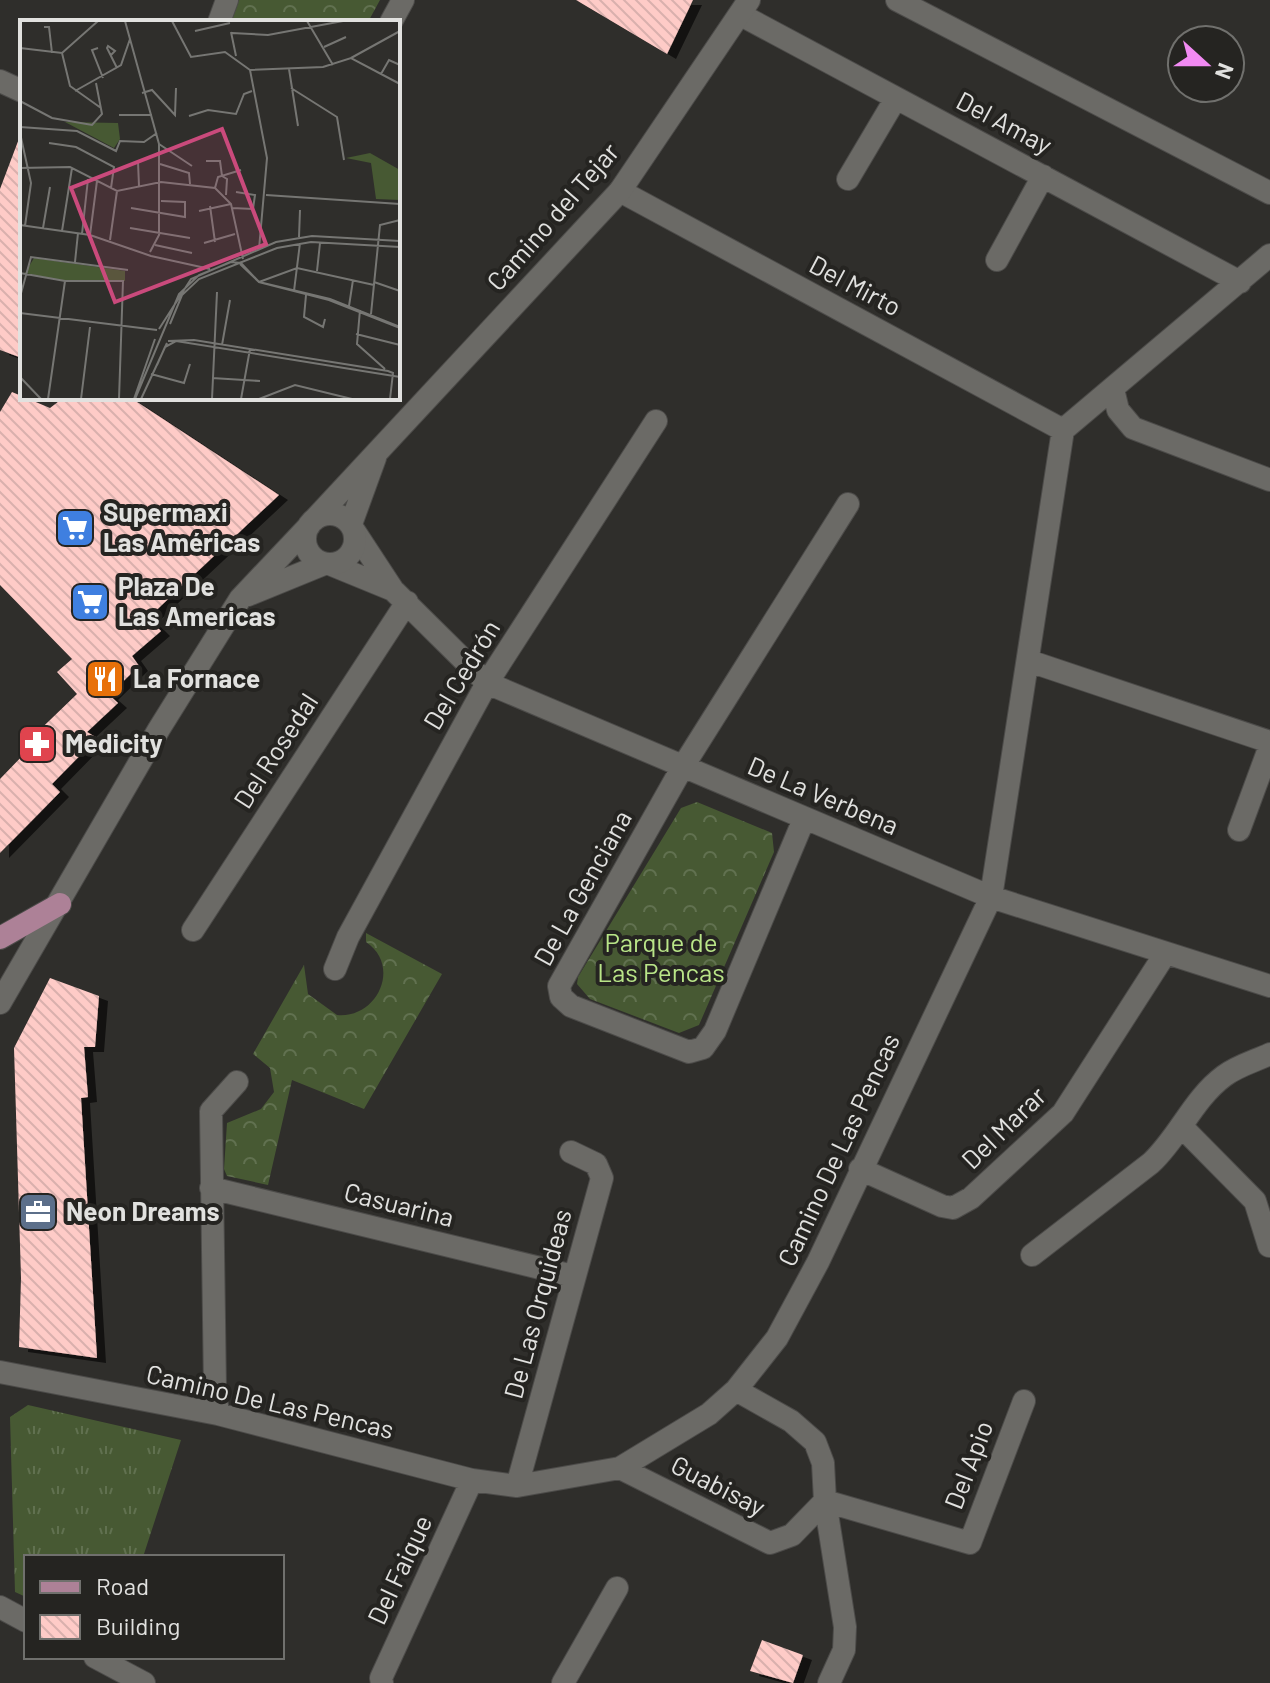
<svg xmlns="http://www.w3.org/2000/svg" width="1270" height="1683" font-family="Barlow,sans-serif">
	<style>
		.grass { fill: url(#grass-tufts) }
		.forest { fill: url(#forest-crowns) }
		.building { fill: url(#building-back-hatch); filter: url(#shadow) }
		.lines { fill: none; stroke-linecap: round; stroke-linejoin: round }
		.minor-casing { stroke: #4c4b49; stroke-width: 24 }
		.tertiary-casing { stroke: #4c4b49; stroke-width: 24 }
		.primary-casing { stroke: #4c4b49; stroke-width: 24 }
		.minor { stroke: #6b6a66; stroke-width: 22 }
		.tertiary { stroke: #6b6a66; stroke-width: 22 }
		.primary { stroke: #ad8197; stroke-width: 22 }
		.labels { text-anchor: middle; stroke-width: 8; stroke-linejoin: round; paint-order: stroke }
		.street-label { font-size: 26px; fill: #e1e1df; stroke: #252421 }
		.poi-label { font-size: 26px; font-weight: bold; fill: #e1e1df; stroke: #252421; text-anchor: start }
		.park-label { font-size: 26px; fill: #b9e588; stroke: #252421 }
		.inset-road { fill: none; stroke: #767673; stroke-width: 2 }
		.view { fill: #ca4a7c; fill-opacity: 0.15; stroke: #ca4a7c; stroke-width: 4 }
		.inset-edge { fill: none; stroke: #e1e1df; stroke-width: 4 }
	</style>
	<defs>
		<pattern id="grass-tufts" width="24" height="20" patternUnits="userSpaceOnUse" patternTransform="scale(2)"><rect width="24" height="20" fill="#475933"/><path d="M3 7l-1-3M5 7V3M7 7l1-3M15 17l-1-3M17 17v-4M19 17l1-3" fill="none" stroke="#617150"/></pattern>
		<pattern id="forest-crowns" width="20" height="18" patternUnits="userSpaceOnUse" patternTransform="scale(2)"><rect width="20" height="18" fill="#475933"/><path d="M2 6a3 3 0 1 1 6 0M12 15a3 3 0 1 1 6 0" fill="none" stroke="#617150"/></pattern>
		<pattern id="building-back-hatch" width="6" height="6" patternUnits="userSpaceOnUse" patternTransform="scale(2)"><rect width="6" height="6" fill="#fecbc7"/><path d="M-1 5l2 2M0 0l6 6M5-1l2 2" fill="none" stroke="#d9b0ad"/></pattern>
		<filter id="shadow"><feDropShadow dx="9" dy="5" stdDeviation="0" flood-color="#0009"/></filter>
	</defs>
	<rect width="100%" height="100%" fill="#2f2e2b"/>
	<path class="grass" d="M28,1405L181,1440L143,1557H26V1597L15,1592L10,1417Z"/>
	<path class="forest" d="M234,0H380L368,22H226Z
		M697,802L772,833L774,852L699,1025L679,1033L590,999L577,984L578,977L681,808Z
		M366,933L442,974L364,1109L292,1080L268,1185L227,1176L224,1169L227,1123L261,1109L274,1092L270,1068L253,1054L304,965L308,994L337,1015C377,1019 402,966 366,942Z"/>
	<path class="building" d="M576,0H693L667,54Z
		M20,136H22V358L0,350V189Z
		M12,392L50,408L63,398H131L279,495L148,618L161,631L132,656L139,666L109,695L118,703L87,732L97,738L52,784L60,792L0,853V779L27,751L23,746L77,694L57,672L72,659L0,585V412Z
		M50,978L99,996L95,1047H84L88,1097L81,1098L97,1358L19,1347L21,1278L14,1048Z
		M762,1640L803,1655L793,1683L750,1671Z"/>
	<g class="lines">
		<defs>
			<path id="minor" d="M897,0L1270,193
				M741,15L1240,282
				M219,22L227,0
				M391,22L403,0
				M0,81L22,91
				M848,179L896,98
				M620,191L1063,430
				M997,260L1043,176
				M1113,389L1118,410L1133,428L1270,480
				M355,532L393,590L487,683L991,897L1270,986
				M332,565L393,590
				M1029,661L1270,742
				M804,819L715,1031L703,1048L689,1052L571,1006L561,997L559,986L682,768L848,504
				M1239,830L1270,746
				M193,930L407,602
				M335,969L348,937L487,683L656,421
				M1181,1126L1255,1201L1269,1246
				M860,1169L942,1206L953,1208L971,1198L1063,1113L1165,954
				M211,1188L573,1276
				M1032,1255L1151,1163C1179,1137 1193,1099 1224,1076C1237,1066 1255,1061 1270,1054
				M0,1372L218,1414L472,1480L517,1486L620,1468L709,1414L736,1390L777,1338L818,1262L991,897L1063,430L1270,255
				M736,1390L791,1421L815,1442L823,1463L825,1501L845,1627L844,1650L829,1683
				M218,1414L215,1389L211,1111L237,1082
				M620,1468L770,1543L792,1535L825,1501L970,1543L1024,1401
				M517,1486L602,1178L596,1164L571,1152
				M0,1607L26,1621
				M95,1657L144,1683
				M382,1683L381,1678L472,1480
				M563,1683L617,1588"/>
			<path id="tertiary" d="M305 539a25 25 0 1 1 50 0a25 25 0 1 1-50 0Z
				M314,520L620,191L749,0
				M351,524L375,458
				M248,595L324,564
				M0,1003L159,729L240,599L309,526"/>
			<path id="primary" d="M0,938L60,904"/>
		</defs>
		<use href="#minor" class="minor-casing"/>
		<use href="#tertiary" class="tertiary-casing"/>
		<use href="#primary" class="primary-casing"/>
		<use href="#minor" class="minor"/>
		<use href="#tertiary" class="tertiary"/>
		<use href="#primary" class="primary"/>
	</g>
	<defs>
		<symbol id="supermarket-square" viewBox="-11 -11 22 22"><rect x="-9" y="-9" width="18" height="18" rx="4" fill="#3f7fe0" stroke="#252421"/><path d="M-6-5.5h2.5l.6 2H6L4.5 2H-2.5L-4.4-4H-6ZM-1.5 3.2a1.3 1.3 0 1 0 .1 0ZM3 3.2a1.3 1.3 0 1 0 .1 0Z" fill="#fff"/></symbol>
		<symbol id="restaurant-square" viewBox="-11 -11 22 22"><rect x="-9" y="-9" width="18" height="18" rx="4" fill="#e8710a" stroke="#252421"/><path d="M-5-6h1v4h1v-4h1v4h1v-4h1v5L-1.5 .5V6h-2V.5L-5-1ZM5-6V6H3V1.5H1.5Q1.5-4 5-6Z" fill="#fff"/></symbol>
		<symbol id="pharmacy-square" viewBox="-11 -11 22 22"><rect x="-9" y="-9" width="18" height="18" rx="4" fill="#e0444e" stroke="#252421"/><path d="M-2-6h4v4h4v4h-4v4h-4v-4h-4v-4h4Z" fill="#fff"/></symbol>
		<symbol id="office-square" viewBox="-11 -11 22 22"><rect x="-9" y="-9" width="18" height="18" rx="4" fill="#5c6f8a" stroke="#252421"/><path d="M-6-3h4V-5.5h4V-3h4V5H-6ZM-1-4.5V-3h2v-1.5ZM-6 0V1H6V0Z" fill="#fff"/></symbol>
	</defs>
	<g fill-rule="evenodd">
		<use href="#supermarket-square" x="53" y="506" width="44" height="44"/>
		<use href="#supermarket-square" x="68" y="580" width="44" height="44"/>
		<use href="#restaurant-square" x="83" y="657" width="44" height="44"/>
		<use href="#pharmacy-square" x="15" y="722" width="44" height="44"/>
		<use href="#office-square" x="16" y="1190" width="44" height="44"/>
	</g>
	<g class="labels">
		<g class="street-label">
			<text transform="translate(1004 123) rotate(28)" y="9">Del Amay</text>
			<text transform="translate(553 217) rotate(-49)" y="9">Camino del Tejar</text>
			<text transform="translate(855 286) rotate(28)" y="9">Del Mirto</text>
			<text transform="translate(462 675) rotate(-59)" y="9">Del Cedrón</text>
			<text transform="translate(276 751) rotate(-57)" y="9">Del Rosedal</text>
			<text transform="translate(823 796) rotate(23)" y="9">De La Verbena</text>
			<text transform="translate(583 888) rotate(-61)" y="9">De La Genciana</text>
			<text transform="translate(1004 1128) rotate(-44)" y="9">Del Marar</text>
			<text transform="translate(839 1150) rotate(-65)" y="9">Camino De Las Pencas</text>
			<text transform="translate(399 1205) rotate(14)" y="9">Casuarina</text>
			<text transform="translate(538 1304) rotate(-75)" y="9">De Las Orquideas</text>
			<text transform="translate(270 1402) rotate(13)" y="9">Camino De Las Pencas</text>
			<text transform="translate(969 1465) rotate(-69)" y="9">Del Apio</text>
			<text transform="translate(718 1486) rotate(27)" y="9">Guabisay</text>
			<text transform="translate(400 1570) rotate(-65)" y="9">Del Faique</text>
		</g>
		<g class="poi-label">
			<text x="103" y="522">Supermaxi<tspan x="103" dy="30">Las Américas</tspan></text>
			<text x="118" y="596">Plaza De<tspan x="118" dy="30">Las Americas</tspan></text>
			<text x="133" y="688">La Fornace</text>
			<text x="65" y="753">Medicity</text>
			<text x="66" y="1221">Neon Dreams</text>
		</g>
		<g class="park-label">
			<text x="661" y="952">Parque de<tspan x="661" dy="30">Las Pencas</tspan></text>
		</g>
	</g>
	<g transform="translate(20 20)">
		<rect width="380" height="380" fill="#2f2e2b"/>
		<path d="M45,102L98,103L100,119L94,128ZM350,133L380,150V180L356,179L351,143L326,138ZM14,238L105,251V261H45L5,253Z" fill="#475933"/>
		<path class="inset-road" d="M105,1L139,124V215L130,232M152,1L171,37L205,32L230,50L247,138L239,229M287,1L313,45M24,7H29L32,33M175,11L210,3M211,12L216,36M212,13L248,15L323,1M304,27L326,17M0,28L42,33L78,1M78,28L72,30L83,58M42,33L50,66L81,88M91,35L95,31L88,26L87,28L97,48M331,38L380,11M269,49L278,106M230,50L303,47L331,38L380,64M361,54L369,40L380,45M271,68L317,97L324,140M55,71L101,45L110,19M122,73L132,70L155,95L156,68M0,81L32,98L72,105L82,94L76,63M99,95H132M169,96L188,90L216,94L224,74L232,71M0,107L57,111L96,131L100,121L124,122L137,113M0,113L11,163L5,206M29,123L56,127L94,147L91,168M139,124L172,146M186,141H200L202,156L207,159L206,175M118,142L119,166M140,144L169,153L170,164M0,148L50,147L97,171L141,162L195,168L211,184L223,239M195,168L198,157L221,150M246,175L380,184M190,186L195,222M111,188L165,197V182L141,181M212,188L233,189L235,175L216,172M179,191L211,184M0,205L70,215L131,236M23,208L30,167M110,208L170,218M42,211L52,148M62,214L68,159M70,215L77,161M279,217L280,190M90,220L97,171M184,223L215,214M135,225L172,233M131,236L190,249M55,242L58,213M220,244L239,262L310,279L380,307M297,251L300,223M0,253L45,261H103L99,379M239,262L277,248L354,265M354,262L380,271M274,271L280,223M286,275L284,297L303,307L305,299M0,277L11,237L108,250M329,286L333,260M340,290L337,324L365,349M0,293L137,310M351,294L360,205L380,200M150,304L162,275L179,259L257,228L291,222L380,227M139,309L171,259L256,222L292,216L380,221M336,314L380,325M148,321L174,320L368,351L373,353L370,379M202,325L210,280M137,345L145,327L156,321L380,357M131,354L164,363L170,344M0,357L21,379M192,358L240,361M28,379L45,261M61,379L70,307M114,379L135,319M115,379L159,274L179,255L211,242L221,243L239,262L309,280L380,308M121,379L147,323M192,379L197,272L196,294M221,379L230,329M239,379L275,365L332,379"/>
		<path class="view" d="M202,109L246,224L95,282L51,168Z"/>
		<rect width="380" height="380" class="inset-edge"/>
	</g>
	<rect x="24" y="1555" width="260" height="104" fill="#252421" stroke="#70706d" stroke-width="2"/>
	<rect x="40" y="1581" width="40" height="12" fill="#ad8197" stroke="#70706d" stroke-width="2"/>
	<text x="96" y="1595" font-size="24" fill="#e1e1df">Road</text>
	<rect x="40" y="1615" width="40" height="24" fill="url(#building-back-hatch)" stroke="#70706d" stroke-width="2"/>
	<text x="96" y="1635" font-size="24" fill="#e1e1df">Building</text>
	<g transform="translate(1206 64) rotate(111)"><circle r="38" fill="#252421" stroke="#70706d" stroke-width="2"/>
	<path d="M0-6L14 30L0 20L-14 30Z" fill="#f28af3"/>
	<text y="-12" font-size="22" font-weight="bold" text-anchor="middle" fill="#e1e1df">N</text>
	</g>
</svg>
